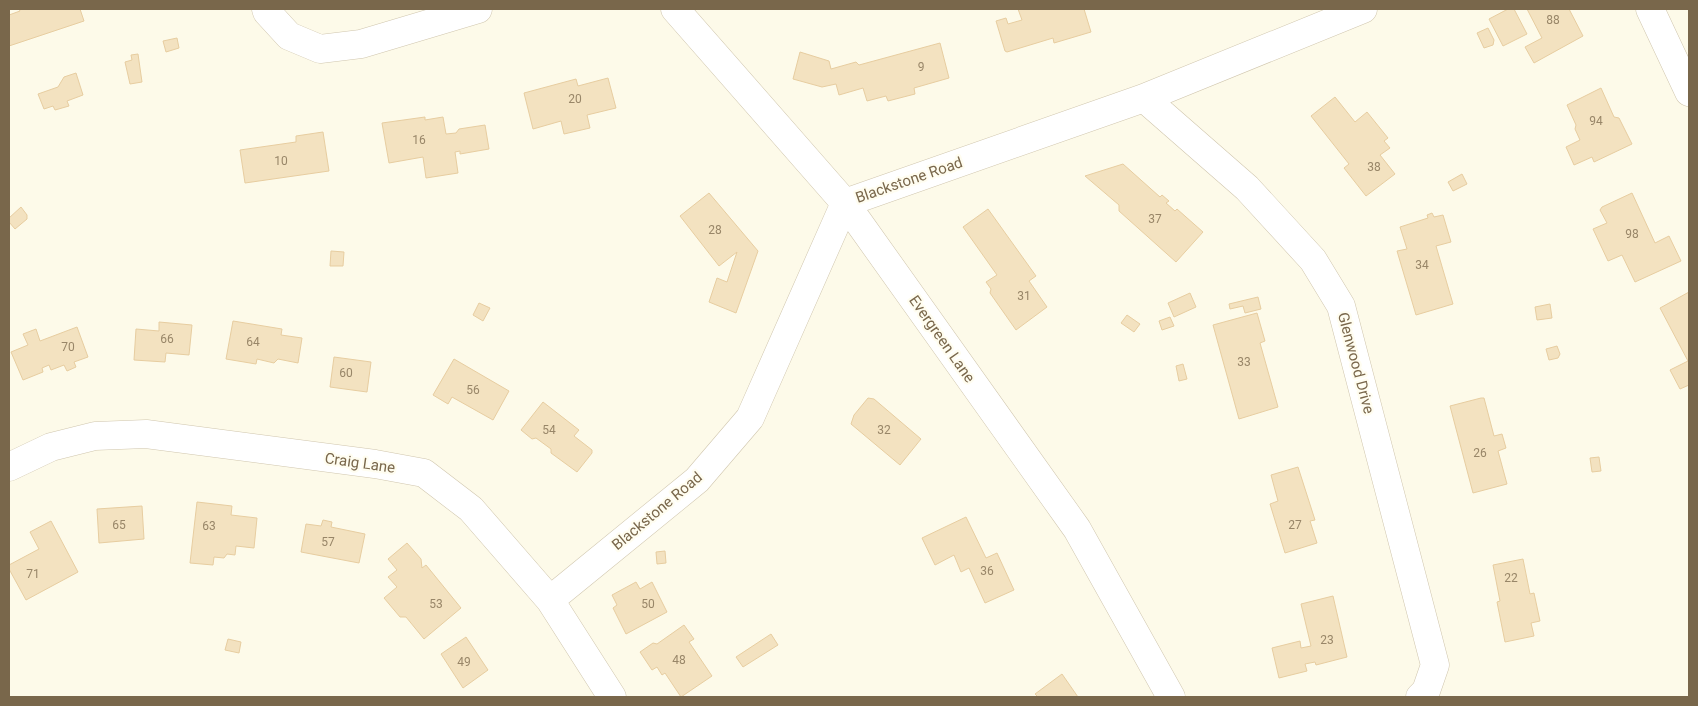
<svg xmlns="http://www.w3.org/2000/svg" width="1698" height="706" font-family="Roboto,sans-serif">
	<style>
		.building { fill: #f3e2c0; stroke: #e7cda0 }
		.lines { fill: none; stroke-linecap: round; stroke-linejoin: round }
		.minor-casing { stroke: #d0c6ae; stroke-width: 29 }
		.minor { stroke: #fff; stroke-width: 28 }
		.labels { text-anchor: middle; stroke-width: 4.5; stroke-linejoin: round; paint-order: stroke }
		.number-label { font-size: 12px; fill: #988668 }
		.street-label { font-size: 15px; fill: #79674b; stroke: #fffdf0 }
	</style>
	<rect width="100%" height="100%" fill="#fdfae9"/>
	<path class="building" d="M19,9H80L84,21L9,46V15L20,11Z
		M1018,9H1084L1091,32L1054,43L1053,38L1007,52L1005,51L996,21L1006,18L1008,24L1022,20Z
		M1508,9H1514L1527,34L1503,46L1489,19Z
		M1527,9H1569L1583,36L1534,63L1525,47L1542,38Z
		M1488,28L1494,40L1493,45L1484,48L1477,33Z
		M177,38L179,48L166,52L163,41Z
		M940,43L949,78L914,88L915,94L888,101L886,96L867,101L863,88L839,95L836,84L822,87L793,79L800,52L829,61L831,69L856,62L859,65Z
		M138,54L142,82L130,84L125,62L132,60L131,55Z
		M76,73L83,95L67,101L69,106L55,110L53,106L44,109L38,94L58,87L64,77Z
		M608,78L616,108L587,115L590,128L564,134L561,121L533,129L524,93L576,79L578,86Z
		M1601,88L1614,117L1619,118L1632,144L1594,162L1592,157L1574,165L1566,147L1580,140L1575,129L1576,125L1567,105Z
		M1335,97L1355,122L1367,112L1388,138L1384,141L1390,148L1380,155L1395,174L1366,196L1344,168L1349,164L1311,116Z
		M425,117V120L443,117L446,134L456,133L459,129L485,125L489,149L460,154V151L455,152L458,173L426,178L423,157L389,163L382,123Z
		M323,132L329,171L245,183L240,150L296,142V136Z
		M1123,164L1160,197L1162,195L1169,201L1166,203L1175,211L1177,209L1203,232L1176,262L1119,211V205L1085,176Z
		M1462,174L1467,184L1453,191L1448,182Z
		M709,193L758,251L736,313L709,302L717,278L727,282L737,252L719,266L680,216Z
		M1632,193L1655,243L1669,236L1681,261L1635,282L1622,255L1608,261L1593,229L1607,223L1600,210L1602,207Z
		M21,207L27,215V219L15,229L9,222V218Z
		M988,209L1036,276L1029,281L1047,307L1016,330L990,293L991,289L986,282L997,275L963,227Z
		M1432,213L1434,217L1443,215L1451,242L1436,246L1453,304L1416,315L1397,251L1407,249L1400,227L1428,218L1427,215Z
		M331,251L344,252L343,266H330Z
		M1689,292V385L1680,389L1670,370L1688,361L1660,308Z
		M1190,293L1196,307L1174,317L1168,303Z
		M1258,297L1261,309L1245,313L1243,306L1230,309L1229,304Z
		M479,303L490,308L483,321L473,315Z
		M1550,304L1552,318L1537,320L1535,307Z
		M1257,313L1265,341L1260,343L1278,407L1239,419L1213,325Z
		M1127,315L1140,324L1134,332L1121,323Z
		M1170,317L1174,326L1162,330L1159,321Z
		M233,321L282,329L281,335L302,338L298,363L278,359L274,363L257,359L256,364L226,359Z
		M159,322L192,325L189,355L166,353L165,362L134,360L136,329L159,331Z
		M77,327L88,357L74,362L76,367L67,371L64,365L51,370L49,365L42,368L43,372L23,380L11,352L28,345L23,334L36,329L40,341Z
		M1557,346L1560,354L1558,358L1549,360L1546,349Z
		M334,357L371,362L367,392L330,387Z
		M454,359L509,391L493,420L452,397L448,404L433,395Z
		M1183,364L1187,379L1179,381L1176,366Z
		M868,398L874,399L921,439L900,465L851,424L854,415Z
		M1481,398H1484L1494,436L1502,434L1506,448L1498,451L1507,484L1473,493L1450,406Z
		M543,402L579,430L574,436L592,450V453L577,472L551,453V449L536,438L532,439L521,430Z
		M1599,457L1601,471L1592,472L1590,458Z
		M1298,467L1315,520L1310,521L1317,543L1285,553L1270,504L1278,501L1271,475Z
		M197,502L232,506L231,515L257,518L254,548L236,546L235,555L227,554L224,558L214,557L213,565L190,563Z
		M142,506L144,539L99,543L97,509Z
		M966,517L986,558L997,553L1014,590L985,603L969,568L961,572L954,555L935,565L922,538Z
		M323,520L332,522L331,527L365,534L359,563L301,552L306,524L321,526Z
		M51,521L78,572L26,600L9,569V565L39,549L30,532Z
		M407,543L421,559L422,568L426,565L461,608L424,639L406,617H400L384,598L397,587L388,577L397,570L388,559Z
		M665,551L666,563L657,564L656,552Z
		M1523,559L1530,594L1534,593L1540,621L1531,623L1534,636L1505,642L1497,602L1500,601L1493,565Z
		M636,582L640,589L652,582L667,612L626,634L613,608L617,605L612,595Z
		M1333,596L1347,657L1316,665L1315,662L1305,664L1307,671L1279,678L1272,648L1300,641L1301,648L1311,646L1301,604Z
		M684,625L694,639L689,642L712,676L681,697L665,673L662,675L657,667L652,670L640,652L653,643L657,644Z
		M771,634L778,645L743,667L736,657Z
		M466,637L488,670L463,688L441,654Z
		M228,639L241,642L239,653L225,650Z
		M1062,674L1078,697H1038L1035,694Z"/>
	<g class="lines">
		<defs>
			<path id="minor" d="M266,9L267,12L289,36L320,49L361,44L478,9
				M675,9L845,203L1077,529L1171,697
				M1650,9L1689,92
				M1144,98L1247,188L1313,260L1341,306L1435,665L1426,691L1420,697
				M9,467L51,447L95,436L146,434L375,464L424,473L471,509L550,600L612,697
				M550,600L697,480L750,418L845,203L1144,98L1363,9"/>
		</defs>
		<use href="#minor" class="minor-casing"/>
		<use href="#minor" class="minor"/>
	</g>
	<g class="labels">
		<g class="number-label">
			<text x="1553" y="24">88</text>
			<text x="921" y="71">9</text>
			<text x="575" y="103">20</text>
			<text x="1596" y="125">94</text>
			<text x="419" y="144">16</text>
			<text x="281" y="165">10</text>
			<text x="1374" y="171">38</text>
			<text x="1155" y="223">37</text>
			<text x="715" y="234">28</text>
			<text x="1632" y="238">98</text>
			<text x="1422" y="269">34</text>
			<text x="1024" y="300">31</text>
			<text x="167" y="343">66</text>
			<text x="253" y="346">64</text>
			<text x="68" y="351">70</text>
			<text x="1244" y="366">33</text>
			<text x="346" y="377">60</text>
			<text x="473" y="394">56</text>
			<text x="549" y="434">54</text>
			<text x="884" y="434">32</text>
			<text x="1480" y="457">26</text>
			<text x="119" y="529">65</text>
			<text x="1295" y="529">27</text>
			<text x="209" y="530">63</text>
			<text x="328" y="546">57</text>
			<text x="987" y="575">36</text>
			<text x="33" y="578">71</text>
			<text x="1511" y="582">22</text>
			<text x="436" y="608">53</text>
			<text x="648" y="608">50</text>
			<text x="1327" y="644">23</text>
			<text x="679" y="664">48</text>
			<text x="464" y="666">49</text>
		</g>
		<g class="street-label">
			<text transform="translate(909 180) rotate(-19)" y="5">Blackstone Road</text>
			<text transform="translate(942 339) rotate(55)" y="5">Evergreen Lane</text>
			<text transform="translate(1356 363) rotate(75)" y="5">Glenwood Drive</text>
			<text transform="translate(360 463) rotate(8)" y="5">Craig Lane</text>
			<text transform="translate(657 511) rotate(-40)" y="5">Blackstone Road</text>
		</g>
	</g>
	<rect width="1698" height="706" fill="none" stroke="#79674b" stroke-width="20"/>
</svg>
